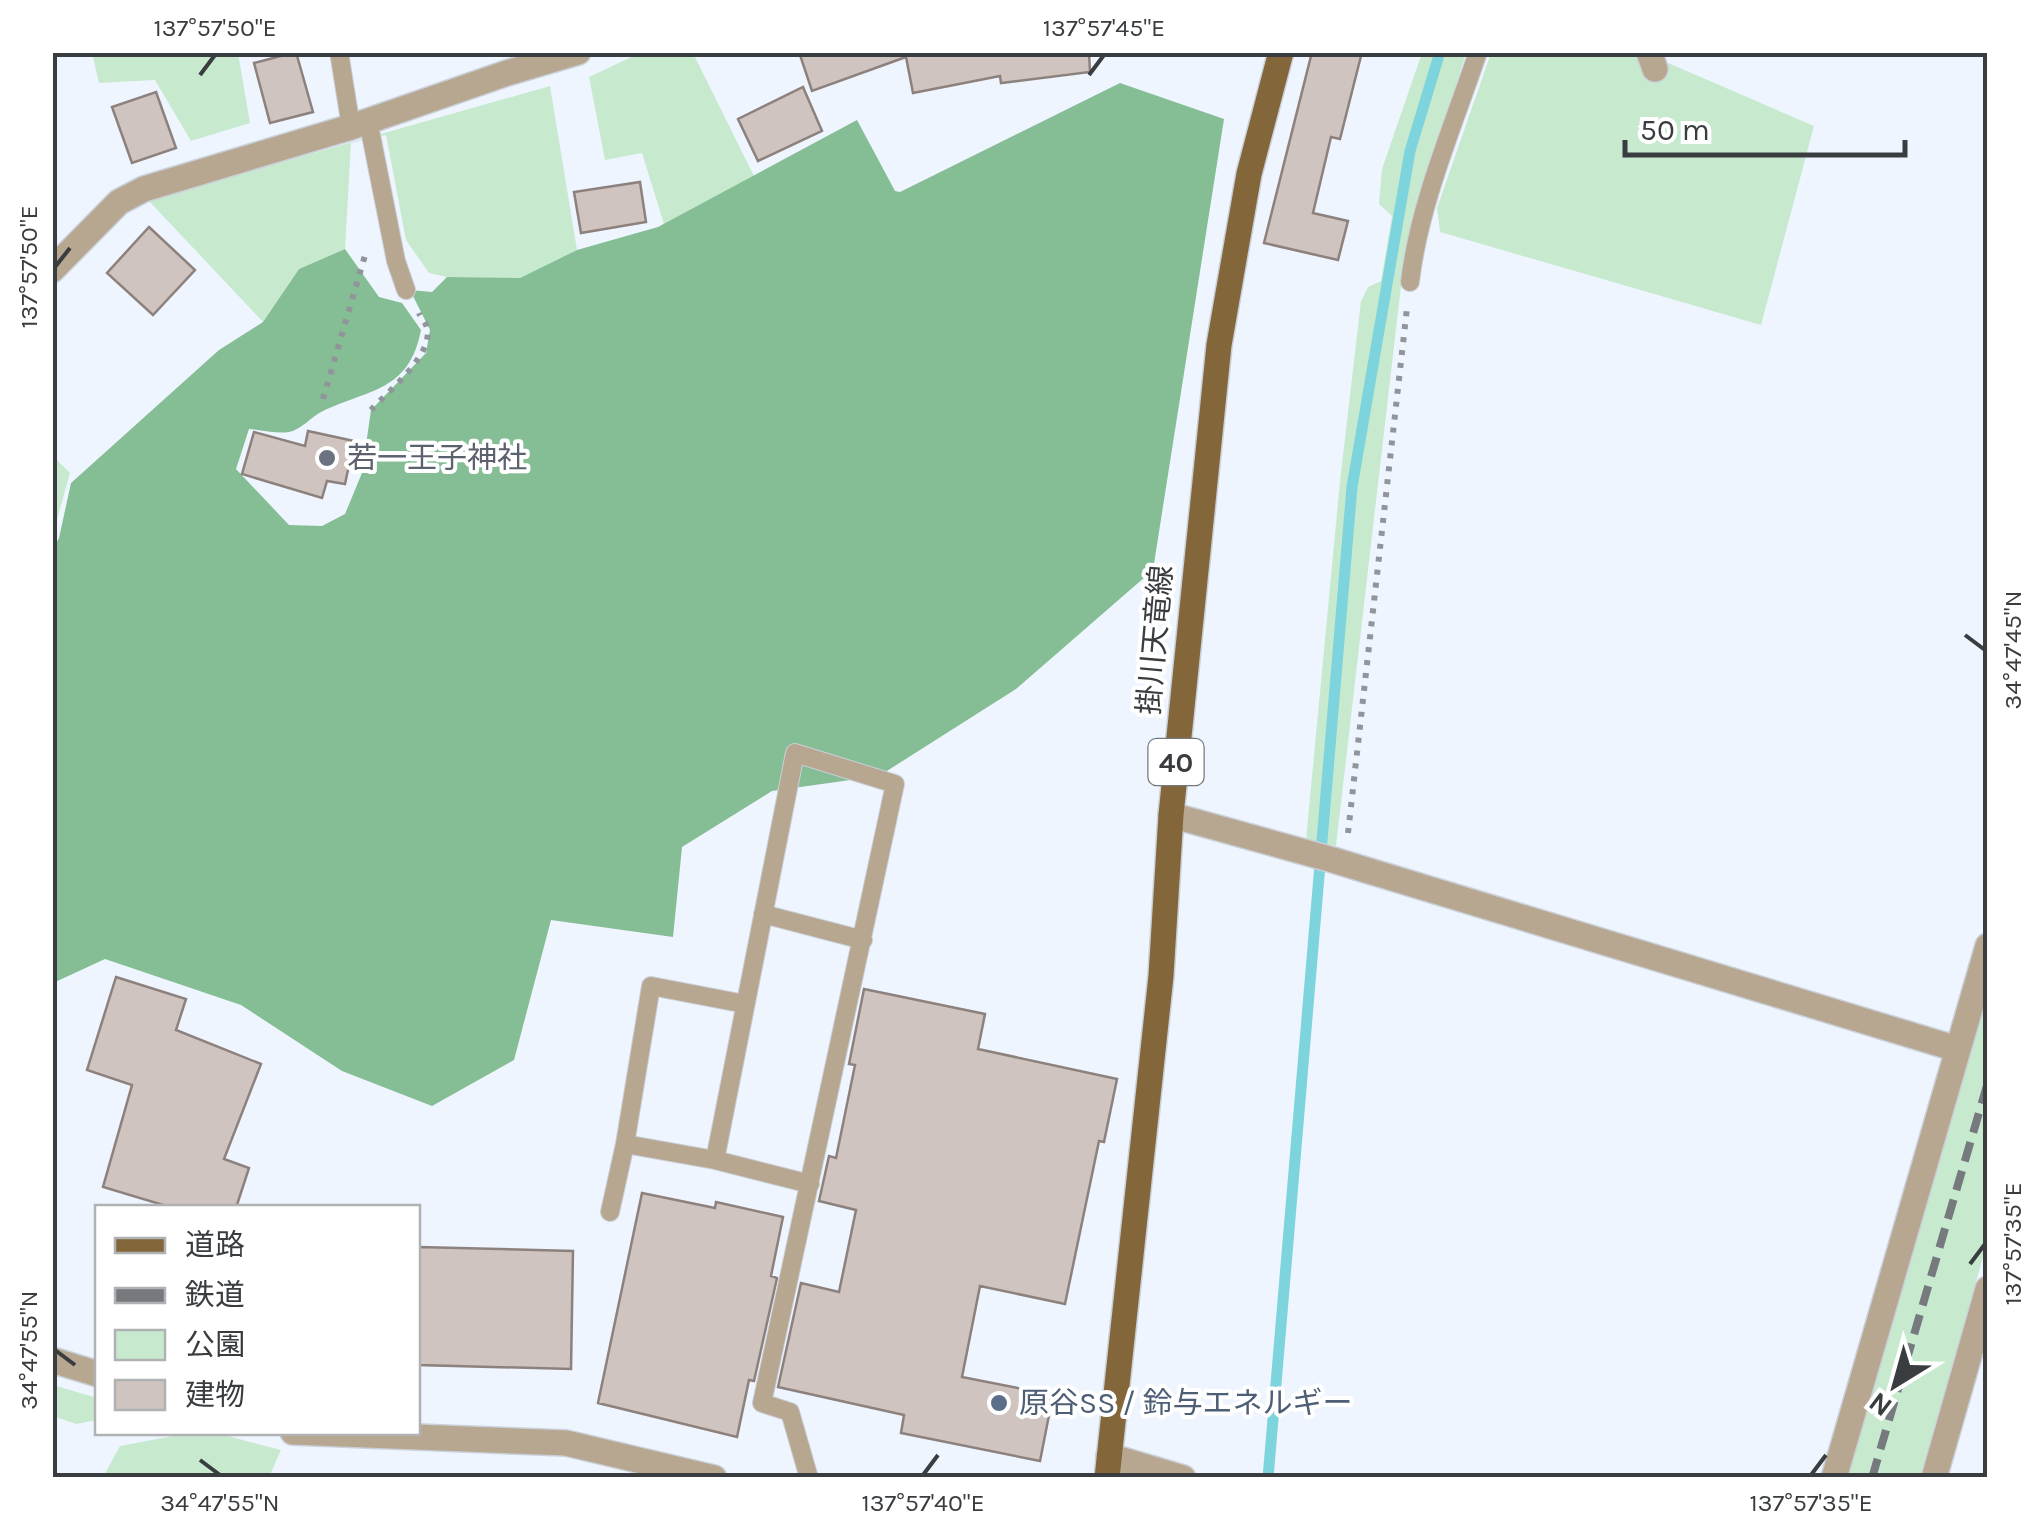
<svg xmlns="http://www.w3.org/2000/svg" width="2040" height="1530" font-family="Karla,'Noto Sans JP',sans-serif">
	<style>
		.green { fill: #c7eacf }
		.forest { fill: #85bd94 }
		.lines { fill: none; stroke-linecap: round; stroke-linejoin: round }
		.stream { stroke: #7ed4dc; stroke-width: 11 }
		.building { fill: #cfc4bf; stroke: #8c817d; stroke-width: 2.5 }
		.service-casing { stroke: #cad0d9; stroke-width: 20 }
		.minor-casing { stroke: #cad0d9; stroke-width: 28 }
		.primary-casing { stroke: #cad0d9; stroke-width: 28 }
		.path { stroke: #90959b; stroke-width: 6; stroke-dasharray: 5 8; stroke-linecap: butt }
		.service { stroke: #b7a790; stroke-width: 18 }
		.minor { stroke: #b7a790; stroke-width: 25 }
		.primary { stroke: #83673a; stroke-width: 25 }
		.rail { stroke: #767a7f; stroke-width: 8; stroke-dasharray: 20 10; stroke-linecap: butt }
		.ticks { fill: none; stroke: #3a3d40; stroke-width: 4 }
		.worship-dot { fill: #6b7280; stroke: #fff; stroke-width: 4 }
		.service-dot { fill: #5c6f8a; stroke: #fff; stroke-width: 4 }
		.labels { text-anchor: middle; stroke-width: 8; stroke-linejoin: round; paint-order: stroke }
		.shield { fill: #fff; stroke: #757779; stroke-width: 2.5 }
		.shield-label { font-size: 28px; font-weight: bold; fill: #3a3d40 }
		.worship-label { font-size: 30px; fill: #5b616d; stroke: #fff; text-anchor: start }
		.street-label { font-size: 30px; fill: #3a3d40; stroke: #fff }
		.service-label { font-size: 30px; fill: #4e5e75; stroke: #fff; text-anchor: start }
		.neatline { fill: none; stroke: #3a3d40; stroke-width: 4 }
		.ticks-label { font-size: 25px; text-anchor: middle; fill: #3a3d40 }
	</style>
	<rect width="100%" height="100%" fill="#eef5ff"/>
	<path class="green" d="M92,53H238L250,123L191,141L155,80L99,83Z
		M640,53H693L754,176L664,224L642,153L605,160L589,77Z
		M1422,53H1466L1409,238L1401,286L1336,846L1306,840L1340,481L1361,301L1368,287L1381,281L1392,216L1379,204L1382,169Z
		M1491,53H1653L1652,56L1814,126L1761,325L1440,232L1437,208Z
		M550,86L577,250L520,278L447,277L429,273L406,240L386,135L351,143L345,249L299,269L263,322L148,200Z
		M53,456L70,473L53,534Z
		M1987,965V1243L1920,1477L1839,1478Z
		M53,1385L97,1398V1420L76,1424L53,1416Z
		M189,1433H216L281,1450L269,1477H103L120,1446Z"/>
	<path class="forest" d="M1120,83L1224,119L1153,570L1016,689L879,776L772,791L682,847L673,937L551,920L514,1060L432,1106L342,1071L241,1005L105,959L53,983L52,551L59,538L71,483L219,350L263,322L299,269L345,249L379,297L402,303L421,330C409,392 369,389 323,411C312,416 301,430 289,432C278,434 261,430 249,429L236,469L289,525L322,526L345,514L362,473L371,410L426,353L430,330L410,290L432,292L447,277L520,278L577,250L658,227L857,120L895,191L900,192Z"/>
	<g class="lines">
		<path class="stream" d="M1268,1478L1352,487L1410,151L1440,52"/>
	</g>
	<path class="building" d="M296,52L313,112L270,123L254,63Z
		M799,52H1089L1090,72L1001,83L1000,76L913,93L906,57L812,91Z
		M1312,52H1362L1340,139L1331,137L1313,213L1348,221L1338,260L1264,243Z
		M803,87L822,131L758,161L738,119Z
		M156,92L176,148L132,163L112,107Z
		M640,182L646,222L581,233L574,192Z
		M149,227L195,270L153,315L107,273Z
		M308,431L354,441L345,484L327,481L322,498L242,474L254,432L305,446Z
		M116,977L186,999L176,1030L261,1064L224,1159L249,1168L236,1208H173L103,1187L132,1085L87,1070Z
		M864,989L985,1014L978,1049L1117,1079L1104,1142L1099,1141L1065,1304L980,1286L962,1377L1053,1395L1040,1461L901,1433L904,1415L778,1387L801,1283L839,1292L856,1210L819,1201L829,1156L836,1158L855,1065L849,1064Z
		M642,1193L715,1208L716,1202L783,1217L771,1276L777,1278L754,1381L749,1380L737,1437L598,1403Z
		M418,1247L573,1251L571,1369L418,1365Z"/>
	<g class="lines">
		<defs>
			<path id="service" d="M339,52L351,127
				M368,120L396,261L406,290
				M1410,282C1419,204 1453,127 1478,52
				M763,914L863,940
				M715,1160L625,1144L651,986L745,1004
				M610,1212L625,1144
				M809,1478L790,1412L762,1403C807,1197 852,991 895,784L795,753L715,1160L810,1184"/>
			<path id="minor" d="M1649,52L1655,69
				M52,270L119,202L144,189L351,127L507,73L578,52
				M1171,815L1333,860L1957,1049
				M52,1360L98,1374
				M293,1432L566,1443L714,1478
				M1109,1456L1183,1478
				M1834,1478L1988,946
				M1934,1478L1988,1289"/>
			<path id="primary" d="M1107,1478L1161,976L1171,815L1219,345L1249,174L1281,52"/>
		</defs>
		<use href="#service" class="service-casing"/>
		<use href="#minor" class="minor-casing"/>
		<use href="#primary" class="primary-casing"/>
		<path class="path" d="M323,399L366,252
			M371,410C388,392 434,354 427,328C426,322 421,318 419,313
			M1348,833L1407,308"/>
		<use href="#service" class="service"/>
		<use href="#minor" class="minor"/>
		<use href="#primary" class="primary"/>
		<path class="rail" d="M1872,1478L1988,1082"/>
	</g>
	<path class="ticks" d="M200,75L215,55M1089,75L1104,55M55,267L70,248M1965,635L1985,650M1970,1264L1985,1244M55,1350L75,1365M200,1460L220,1475M923,1475L938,1455M1811,1475L1826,1455"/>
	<circle class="worship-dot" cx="327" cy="458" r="10"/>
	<circle class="service-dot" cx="999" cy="1403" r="10"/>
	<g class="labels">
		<rect class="shield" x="1148.5" y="739" width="55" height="46" rx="8"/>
		<g class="shield-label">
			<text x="1176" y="772">40</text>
		</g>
		<g class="worship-label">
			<text x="347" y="468">若一王子神社</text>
		</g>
		<g class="street-label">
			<text transform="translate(1155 640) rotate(-85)" y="10">掛川天竜線</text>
		</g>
		<g class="service-label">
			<text x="1019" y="1413">原谷SS / 鈴与エネルギー</text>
		</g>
	</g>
	<rect width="2040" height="1530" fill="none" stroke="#ffffff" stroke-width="110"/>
	<rect x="95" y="1205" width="325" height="230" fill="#ffffff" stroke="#b0b1b3" stroke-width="2.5"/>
	<rect x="115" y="1238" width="50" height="15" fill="#83673a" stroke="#b0b1b3" stroke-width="2.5"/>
	<text x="185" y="1255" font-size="30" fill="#3a3d40">道路</text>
	<rect x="115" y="1288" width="50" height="15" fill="#767a7f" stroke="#b0b1b3" stroke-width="2.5"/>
	<text x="185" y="1305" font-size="30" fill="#3a3d40">鉄道</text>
	<rect x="115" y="1330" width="50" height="30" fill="#c7eacf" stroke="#b0b1b3" stroke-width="2.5"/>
	<text x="185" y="1355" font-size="30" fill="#3a3d40">公園</text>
	<rect x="115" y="1380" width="50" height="30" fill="#cfc4bf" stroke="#b0b1b3" stroke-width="2.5"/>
	<text x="185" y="1405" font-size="30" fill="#3a3d40">建物</text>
	<g transform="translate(1895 1385) rotate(217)" stroke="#ffffff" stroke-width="8" paint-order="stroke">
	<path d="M0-8L18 38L0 25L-18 38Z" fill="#3a3d40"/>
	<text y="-15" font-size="28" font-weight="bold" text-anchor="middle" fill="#3a3d40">N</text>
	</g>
	<path d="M1625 140v15h280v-15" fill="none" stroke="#3a3d40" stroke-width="5"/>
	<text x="1640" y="140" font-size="30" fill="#3a3d40" stroke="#ffffff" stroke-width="8" paint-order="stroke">50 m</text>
	<rect x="55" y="55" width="1930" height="1420" class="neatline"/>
	<g class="ticks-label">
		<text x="215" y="36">137°57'50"E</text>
		<text x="1104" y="36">137°57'45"E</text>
		<text transform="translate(28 267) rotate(-90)" y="9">137°57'50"E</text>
		<text transform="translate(2012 650) rotate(-90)" y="9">34°47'45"N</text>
		<text transform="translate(2012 1244) rotate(-90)" y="9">137°57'35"E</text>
		<text transform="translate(28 1350) rotate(-90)" y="9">34°47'55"N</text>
		<text x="220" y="1511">34°47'55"N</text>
		<text x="923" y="1511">137°57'40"E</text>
		<text x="1811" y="1511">137°57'35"E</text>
	</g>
</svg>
